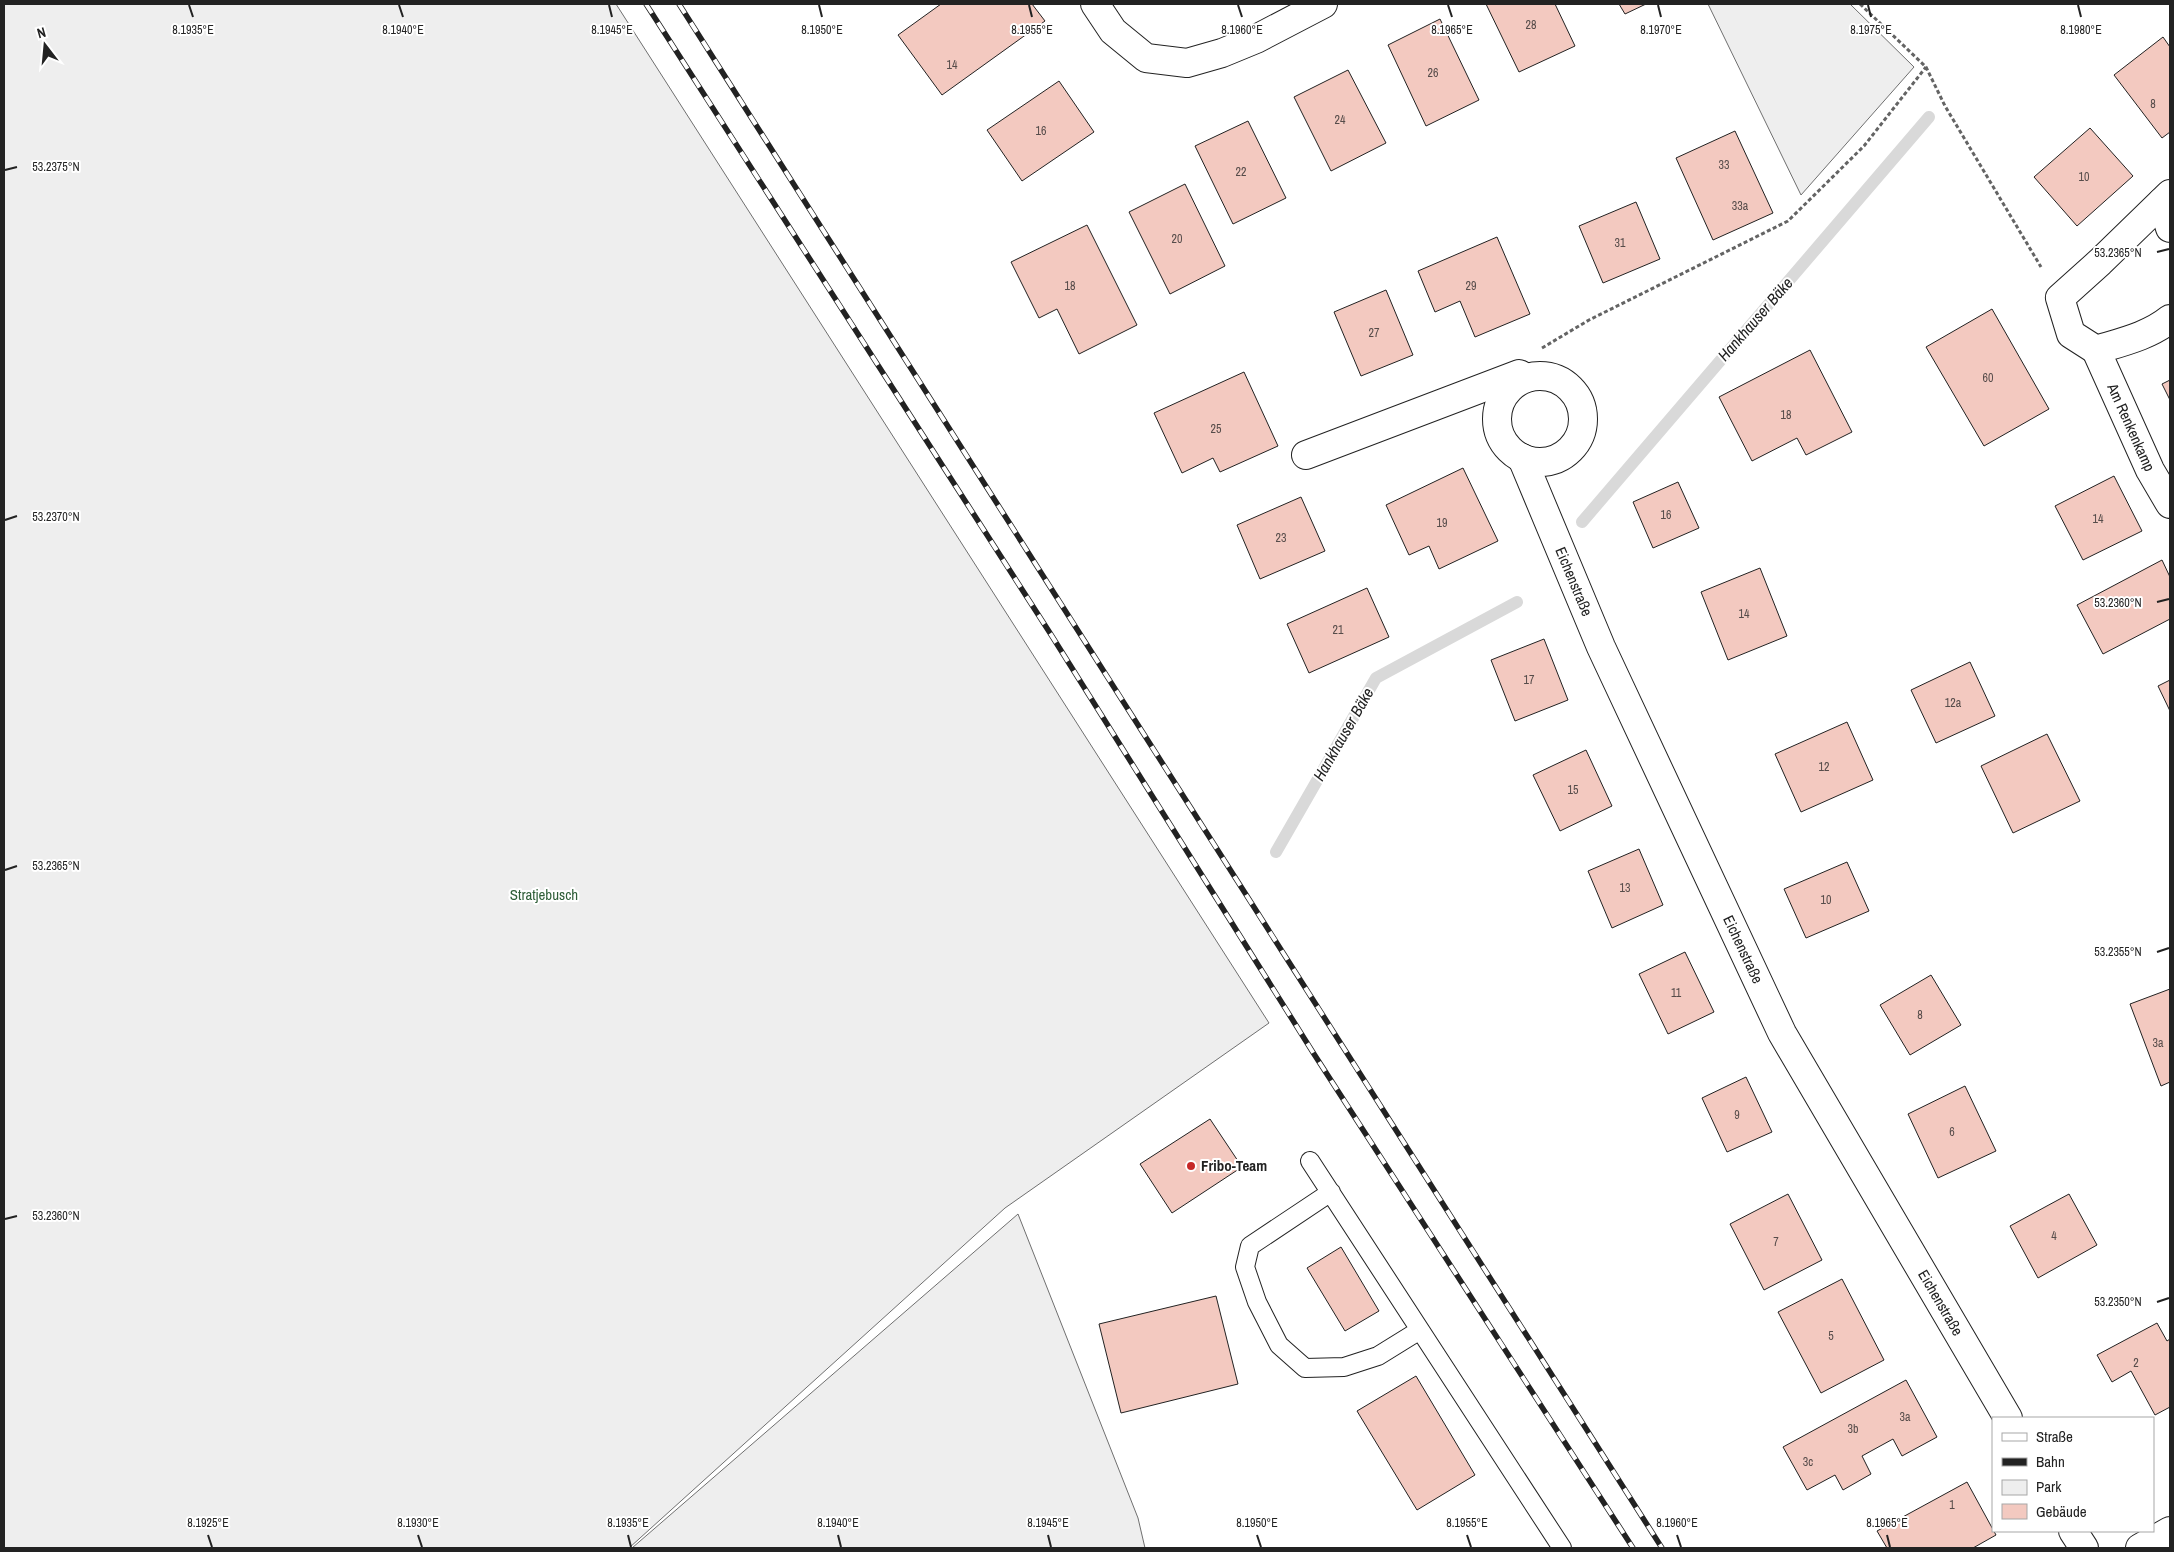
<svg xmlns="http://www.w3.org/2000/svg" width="2174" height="1552" font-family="'Archivo Narrow',sans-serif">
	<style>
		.green { fill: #eee; stroke: #6f6f6f }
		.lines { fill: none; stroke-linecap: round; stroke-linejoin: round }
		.stream { stroke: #d9d9d9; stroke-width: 12 }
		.building { fill: #f3c9c0; stroke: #222 }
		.service-casing { stroke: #222; stroke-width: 20 }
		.minor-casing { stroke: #222; stroke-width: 30 }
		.path { stroke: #646464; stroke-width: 3; stroke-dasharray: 4 2.5; stroke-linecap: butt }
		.service { stroke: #fff; stroke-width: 18 }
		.minor { stroke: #fff; stroke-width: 28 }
		.rail-casing { stroke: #222; stroke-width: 5.5 }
		.rail { stroke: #fff; stroke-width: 4; stroke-dasharray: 11; stroke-linecap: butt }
		.ticks { fill: none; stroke: #222; stroke-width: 2 }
		.poi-dot { fill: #c62828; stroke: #fff; stroke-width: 2 }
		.labels { text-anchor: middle; stroke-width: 4; stroke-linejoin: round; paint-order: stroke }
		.number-label { font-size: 12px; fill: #564c4a }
		.street-label { font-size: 15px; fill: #222; stroke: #fff }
		.park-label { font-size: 15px; fill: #2f5e38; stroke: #fff }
		.poi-label { font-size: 15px; font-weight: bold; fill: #222; stroke: #fff; text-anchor: start }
		.water-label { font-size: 16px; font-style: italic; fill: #222; stroke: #fff }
		.ticks-label { font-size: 12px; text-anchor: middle; fill: #222; stroke: #fff; stroke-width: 4; stroke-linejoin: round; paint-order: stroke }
	</style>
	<rect width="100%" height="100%" fill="#fff"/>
	<path class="green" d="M4,4H616L1269,1023L1005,1208L629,1548H4Z
		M1708,4H1850L1914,67L1801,195Z
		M1018,1214L1138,1518L1145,1548H632Z"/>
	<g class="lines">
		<path class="stream" d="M1582,522L1929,117
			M1276,852L1376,678L1517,602"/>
	</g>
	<path class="building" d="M941,4H1032L1045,21L942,95L898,35Z
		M1486,4H1555L1575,46L1519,72Z
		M1619,4H1646L1625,14Z
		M1440,19L1479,100L1426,126L1388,45Z
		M2163,37L2170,47V132L2162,138L2114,75Z
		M1348,70L1386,143L1331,171L1294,97Z
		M1059,81L1094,132L1022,181L987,130Z
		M1248,121L1286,198L1233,224L1195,146Z
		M2090,128L2133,176L2077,226L2034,177Z
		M1735,131L1773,213L1713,240L1676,158Z
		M1185,184L1225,266L1170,294L1129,212Z
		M1636,202L1660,259L1603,283L1579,226Z
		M1087,225L1137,325L1079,354L1057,309L1039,318L1011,262Z
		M1497,237L1530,314L1475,337L1460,301L1435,312L1418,271Z
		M1386,290L1413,355L1361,376L1334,312Z
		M1992,309L2049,409L1984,446L1926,347Z
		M1810,350L1852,432L1806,455L1797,438L1752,461L1719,397Z
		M1244,372L1278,446L1220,472L1213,458L1182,473L1154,413Z
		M2170,380V400L2162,384Z
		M1463,468L1498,541L1439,569L1429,546L1409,555L1386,505Z
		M2114,476L2142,531L2083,560L2055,506Z
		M1678,482L1699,528L1653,548L1633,502Z
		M1301,497L1325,551L1260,579L1237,525Z
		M2162,560L2170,577V619L2103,654L2077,605Z
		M1760,568L1787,636L1728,660L1701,592Z
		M1367,588L1389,637L1309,673L1287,624Z
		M1544,639L1568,700L1515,721L1491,660Z
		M1970,662L1995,716L1936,743L1911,690Z
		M2170,680V711L2158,686Z
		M1847,722L1873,780L1801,812L1775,754Z
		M2047,734L2080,801L2013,833L1981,766Z
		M1586,750L1612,806L1560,831L1533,775Z
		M1639,849L1663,905L1612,928L1588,871Z
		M1847,862L1869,911L1806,938L1784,889Z
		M1685,952L1714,1012L1668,1034L1639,974Z
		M1931,975L1961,1025L1910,1055L1880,1005Z
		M2170,989V1082L2161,1086L2130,1004Z
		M1746,1077L1772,1132L1727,1152L1702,1098Z
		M1965,1086L1996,1151L1938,1178L1908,1114Z
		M1210,1119L1242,1167L1172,1213L1140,1164Z
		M1788,1194L1822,1260L1764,1290L1730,1224Z
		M2069,1194L2097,1245L2038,1278L2010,1226Z
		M1341,1247L1379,1311L1345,1331L1307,1268Z
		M1842,1279L1884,1360L1821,1393L1778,1312Z
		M1216,1296L1238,1384L1121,1413L1099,1324Z
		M2157,1323L2167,1341L2170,1339V1407L2155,1415L2131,1371L2112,1382L2097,1355Z
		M1416,1376L1475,1475L1417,1510L1357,1411Z
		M1906,1380L1937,1437L1902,1456L1893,1439L1862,1456L1871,1474L1843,1490L1835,1475L1807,1490L1783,1447Z
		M1967,1482L1996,1535L1973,1548H1887L1877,1531Z"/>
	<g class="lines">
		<defs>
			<path id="service" d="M1310,1161L1562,1548
				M1331,1192L1250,1246L1245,1267L1257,1302L1279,1345L1305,1368L1344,1367L1378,1356L1420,1330"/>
			<g id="minor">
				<path d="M1095,4L1113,31L1146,58L1187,63L1222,53L1256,39L1323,4"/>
				<path d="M2170,194L2100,262L2060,298L2071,334L2096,350C2122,342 2149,336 2170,319"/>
				<path d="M2162,202L2170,228"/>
				<path id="s1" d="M2096,350L2150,470L2170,504"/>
				<circle cx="1540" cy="419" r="43"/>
				<path d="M1306,455L1519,374L1521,375"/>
				<path id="s2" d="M1522,458L1601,647L1782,1033L2008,1418"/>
				<path d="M2073,1531L2084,1548"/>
				<path d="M2140,1548L2170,1531"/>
			</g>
		</defs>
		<use href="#service" class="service-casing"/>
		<use href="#minor" class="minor-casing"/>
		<path class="path" d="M1860,4L1926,67L1945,106L2041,267
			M1542,348L1589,320L1788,221L1864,146L1926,67"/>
		<use href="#service" class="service"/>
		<use href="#minor" class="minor"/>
		<defs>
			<path id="rail" d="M646,4L1050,633L1314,1054L1633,1548
				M679,4L1662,1548"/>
		</defs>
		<use href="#rail" class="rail-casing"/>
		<use href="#rail" class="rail"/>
	</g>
	<path class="ticks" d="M189,5L193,17M399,5L403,17M609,5L612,17M819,5L822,17M1029,5L1032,17M1238,5L1242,17M1448,5L1452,17M1658,5L1661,17M1868,5L1871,17M2078,5L2081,17M5,170L17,167M2157,252L2169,249M5,520L17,516M2157,602L2169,599M5,870L17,866M2157,952L2169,948M5,1219L17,1216M2157,1302L2169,1298M208,1535L212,1547M418,1535L422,1547M628,1535L631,1547M838,1535L841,1547M1048,1535L1051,1547M1257,1535L1261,1547M1467,1535L1471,1547M1677,1535L1681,1547M1887,1535L1890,1547"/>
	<circle class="poi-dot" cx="1191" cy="1166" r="5"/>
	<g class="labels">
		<g class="number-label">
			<text x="1531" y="29">28</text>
			<text x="952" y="69">14</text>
			<text x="1433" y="77">26</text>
			<text x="2153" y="108">8</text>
			<text x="1340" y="124">24</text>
			<text x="1041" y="135">16</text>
			<text x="1724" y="169">33</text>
			<text x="1241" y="176">22</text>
			<text x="2084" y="181">10</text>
			<text x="1740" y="210">33a</text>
			<text x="1177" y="243">20</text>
			<text x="1620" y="247">31</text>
			<text x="1070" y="290">18</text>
			<text x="1471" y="290">29</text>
			<text x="1374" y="337">27</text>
			<text x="1988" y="382">60</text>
			<text x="1786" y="419">18</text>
			<text x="1216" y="433">25</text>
			<text x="1666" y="519">16</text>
			<text x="2098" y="523">14</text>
			<text x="1442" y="527">19</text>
			<text x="1281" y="542">23</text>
			<text x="1744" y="618">14</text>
			<text x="1338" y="634">21</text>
			<text x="1529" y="684">17</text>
			<text x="1953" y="707">12a</text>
			<text x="1824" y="771">12</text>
			<text x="1573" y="794">15</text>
			<text x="1625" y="892">13</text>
			<text x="1826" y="904">10</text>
			<text x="1676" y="997">11</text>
			<text x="1920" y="1019">8</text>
			<text x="2158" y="1047">3a</text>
			<text x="1737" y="1119">9</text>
			<text x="1952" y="1136">6</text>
			<text x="2054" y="1240">4</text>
			<text x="1776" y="1246">7</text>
			<text x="1831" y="1340">5</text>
			<text x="2136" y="1367">2</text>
			<text x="1905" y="1421">3a</text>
			<text x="1853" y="1433">3b</text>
			<text x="1808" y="1466">3c</text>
			<text x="1952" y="1509">1</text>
		</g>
		<g class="street-label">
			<text dy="5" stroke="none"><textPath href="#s1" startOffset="85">Am Renkenkamp</textPath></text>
			<text dy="5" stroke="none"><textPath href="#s2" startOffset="134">Eichenstraße</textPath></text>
			<text dy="5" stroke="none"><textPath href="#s2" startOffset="539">Eichenstraße</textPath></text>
			<text dy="5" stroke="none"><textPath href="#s2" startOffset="944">Eichenstraße</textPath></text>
		</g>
		<g class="park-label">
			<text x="544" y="900">Stratjebusch</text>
		</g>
		<g class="poi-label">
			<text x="1201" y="1171">Fribo-Team</text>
		</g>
		<g class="water-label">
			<text transform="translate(1755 319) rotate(-49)" y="6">Hankhauser Bäke</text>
			<text transform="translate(1343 734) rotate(-60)" y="6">Hankhauser Bäke</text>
		</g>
	</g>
	<g class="ticks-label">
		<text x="193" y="34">8.1935°E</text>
		<text x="403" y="34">8.1940°E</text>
		<text x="612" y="34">8.1945°E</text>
		<text x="822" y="34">8.1950°E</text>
		<text x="1032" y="34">8.1955°E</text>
		<text x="1242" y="34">8.1960°E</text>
		<text x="1452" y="34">8.1965°E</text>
		<text x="1661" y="34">8.1970°E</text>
		<text x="1871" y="34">8.1975°E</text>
		<text x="2081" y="34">8.1980°E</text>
		<text x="56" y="171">53.2375°N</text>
		<text x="2118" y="257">53.2365°N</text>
		<text x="56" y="521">53.2370°N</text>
		<text x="2118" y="607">53.2360°N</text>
		<text x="56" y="870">53.2365°N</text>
		<text x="2118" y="956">53.2355°N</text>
		<text x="56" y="1220">53.2360°N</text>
		<text x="2118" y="1306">53.2350°N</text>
		<text x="208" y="1527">8.1925°E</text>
		<text x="418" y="1527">8.1930°E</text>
		<text x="628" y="1527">8.1935°E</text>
		<text x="838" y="1527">8.1940°E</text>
		<text x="1048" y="1527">8.1945°E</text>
		<text x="1257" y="1527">8.1950°E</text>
		<text x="1467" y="1527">8.1955°E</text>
		<text x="1677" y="1527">8.1960°E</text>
		<text x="1887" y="1527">8.1965°E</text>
	</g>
	<rect width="2174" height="1552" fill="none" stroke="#222222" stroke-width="10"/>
	<rect x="1992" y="1417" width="162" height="115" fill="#ffffff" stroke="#a7a7a7"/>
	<rect x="2002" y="1433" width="25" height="8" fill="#ffffff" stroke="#a7a7a7"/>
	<text x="2036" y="1442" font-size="15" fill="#222222">Straße</text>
	<rect x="2002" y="1458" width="25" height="8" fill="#222222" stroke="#a7a7a7"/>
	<text x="2036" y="1467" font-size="15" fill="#222222">Bahn</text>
	<rect x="2002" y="1480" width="25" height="15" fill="#eeeeee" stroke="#a7a7a7"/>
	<text x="2036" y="1492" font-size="15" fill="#222222">Park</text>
	<rect x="2002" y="1504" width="25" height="15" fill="#f3c9c0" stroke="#a7a7a7"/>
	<text x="2036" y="1517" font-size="15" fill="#222222">Gebäude</text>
	<g transform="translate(45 45) rotate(344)" stroke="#ffffff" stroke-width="4" paint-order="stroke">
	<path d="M0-4L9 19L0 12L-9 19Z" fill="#222222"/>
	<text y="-8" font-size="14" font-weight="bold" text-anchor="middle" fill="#222222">N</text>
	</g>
</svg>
